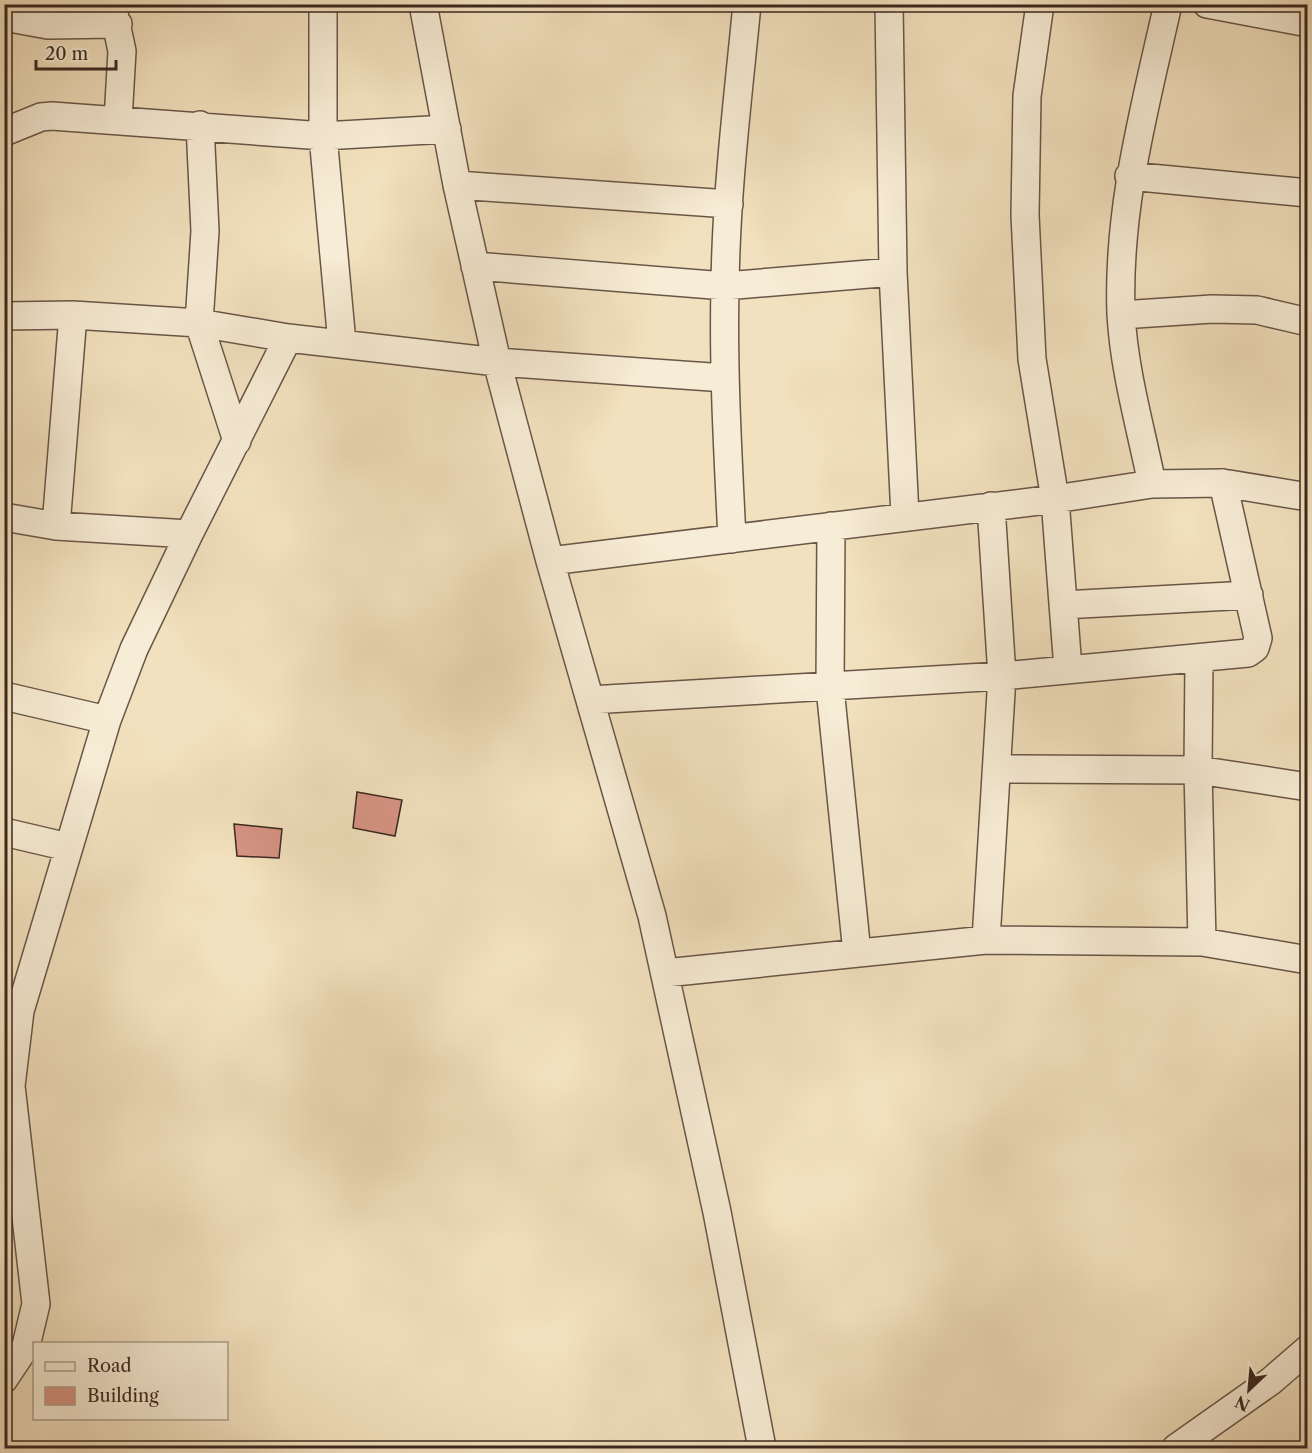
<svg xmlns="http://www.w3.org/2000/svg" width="1312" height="1453" font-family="'Libre Caslon Text',serif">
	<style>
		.building { fill: #d79484; stroke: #3b2821; stroke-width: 1.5 }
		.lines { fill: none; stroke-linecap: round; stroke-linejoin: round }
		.minor-casing { stroke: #695648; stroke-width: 30 }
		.minor { stroke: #f7ecd5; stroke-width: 27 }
	</style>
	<rect width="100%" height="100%" fill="#f2e1be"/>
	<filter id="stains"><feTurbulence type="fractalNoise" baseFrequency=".00333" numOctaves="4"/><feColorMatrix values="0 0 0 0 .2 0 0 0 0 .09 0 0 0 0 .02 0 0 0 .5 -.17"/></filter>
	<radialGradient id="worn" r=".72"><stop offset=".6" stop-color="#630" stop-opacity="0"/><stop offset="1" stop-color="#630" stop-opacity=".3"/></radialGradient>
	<path class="building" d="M357,792L402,800L395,836L353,828Z
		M234,824L282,829L279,858L237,856Z"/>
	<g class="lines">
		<defs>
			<path id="minor" d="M112,4L122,51L118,120
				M323,4V136L342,343
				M423,4L457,185L497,362L550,561L652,916L717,1212L762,1448
				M889,4L893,272L905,516
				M1040,4L1027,96L1025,215L1032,359L1055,499L1068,669
				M1207,4L1308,23
				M4,17L48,25L118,24
				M200,125L205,231L199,323L237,441
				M4,132L41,117L52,116L323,136L447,129
				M1129,176L1308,193
				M457,185L729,204
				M475,266L725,286L893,272
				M1121,315L1212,309L1257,310L1308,322
				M4,316L73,315L199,323L288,338L497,362L725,378
				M1152,484C1141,429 1124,371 1121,314C1117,208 1145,107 1168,4
				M4,517L56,526L189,534
				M56,526L73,315
				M831,526L830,688L857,953
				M732,539C728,455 723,371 725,287C726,193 738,98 747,4
				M550,561L1055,499L1152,484L1223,483L1308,497
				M1063,605L1249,595
				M1199,659L1198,770L1202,942
				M4,696L107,720
				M590,700L1002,676L1248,653L1255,648L1258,638L1223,483
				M997,769L1198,770L1308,787
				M4,832L68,847
				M986,940L1002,676L991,506
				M665,973L986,940L1202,942L1308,960
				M4,1379L26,1346L36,1304L11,1086L20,1011L107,720L134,649L189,534L288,338
				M1176,1448L1271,1381L1308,1349"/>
		</defs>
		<use href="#minor" class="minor-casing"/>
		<use href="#minor" class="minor"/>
	</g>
	<rect width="1312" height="1453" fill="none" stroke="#f2e1be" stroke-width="24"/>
	<rect x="6" y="6" width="1300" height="1441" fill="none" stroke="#3b2821" stroke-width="3"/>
	<rect x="12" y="12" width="1288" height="1429" fill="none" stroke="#3b2821" stroke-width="1.5"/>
	<rect x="33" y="1342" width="195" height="78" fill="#f7ecd5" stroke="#ac9e8d" stroke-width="1.5"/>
	<rect x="45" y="1362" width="30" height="9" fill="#f7ecd5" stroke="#ac9e8d" stroke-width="1.5"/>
	<text x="87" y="1372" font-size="18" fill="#3b2821">Road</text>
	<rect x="45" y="1387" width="30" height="18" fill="#d79484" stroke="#ac9e8d" stroke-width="1.5"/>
	<text x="87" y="1402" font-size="18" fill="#3b2821">Building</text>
	<g transform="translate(1249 1390) rotate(206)" stroke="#f7ecd5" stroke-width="4.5" paint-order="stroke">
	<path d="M0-4.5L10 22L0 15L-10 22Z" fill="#3b2821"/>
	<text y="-9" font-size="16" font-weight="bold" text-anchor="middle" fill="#3b2821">N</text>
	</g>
	<path d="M36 60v9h80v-9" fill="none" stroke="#3b2821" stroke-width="3"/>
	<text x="45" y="60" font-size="18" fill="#3b2821" stroke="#f7ecd5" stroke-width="4.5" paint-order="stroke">20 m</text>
	<rect width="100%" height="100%" filter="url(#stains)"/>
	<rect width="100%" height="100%" fill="url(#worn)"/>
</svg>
